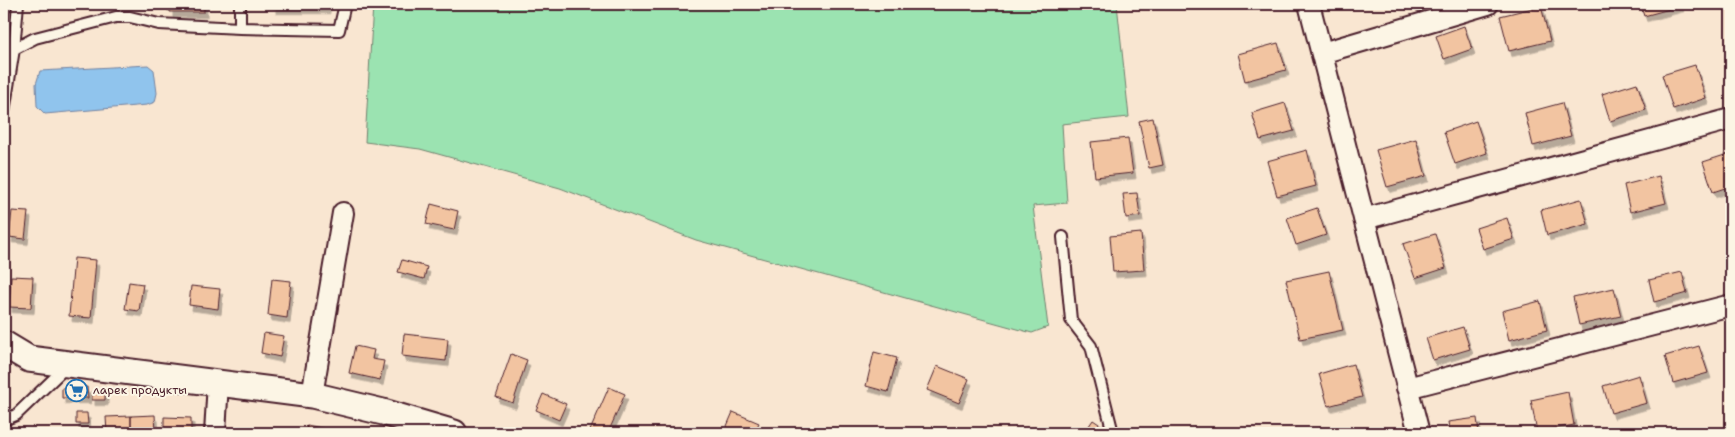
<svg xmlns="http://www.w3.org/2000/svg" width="1735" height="437" font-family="'Shantell Sans',sans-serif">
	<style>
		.green { fill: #9be3b1; stroke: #72816e }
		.water { fill: #90c4ed; stroke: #74829f }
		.building { fill: #f2c4a1; stroke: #4a1f2b; filter: url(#shadow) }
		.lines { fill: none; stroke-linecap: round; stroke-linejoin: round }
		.service-casing { stroke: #4a1f2b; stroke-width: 14 }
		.minor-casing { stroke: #4a1f2b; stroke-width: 24 }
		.tertiary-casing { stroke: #4a1f2b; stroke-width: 29 }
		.service { stroke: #fcf5e5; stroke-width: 10 }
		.minor { stroke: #fcf5e5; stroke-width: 20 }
		.tertiary { stroke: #fcf5e5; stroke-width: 25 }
		.labels { text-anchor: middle; stroke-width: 4; stroke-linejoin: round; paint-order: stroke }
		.poi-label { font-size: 12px; fill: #4a1f2b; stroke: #fcf5e5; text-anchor: start }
	</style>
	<defs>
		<filter id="shadow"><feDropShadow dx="3" dy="5.5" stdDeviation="0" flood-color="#0004"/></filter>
	</defs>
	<rect width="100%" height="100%" fill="#f9e6d1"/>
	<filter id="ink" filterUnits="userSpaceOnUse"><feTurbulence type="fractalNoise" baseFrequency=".02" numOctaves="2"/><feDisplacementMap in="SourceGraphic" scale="10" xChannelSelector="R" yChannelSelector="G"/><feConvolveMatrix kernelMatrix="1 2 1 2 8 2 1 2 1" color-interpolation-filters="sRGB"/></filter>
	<g filter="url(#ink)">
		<path class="green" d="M4,4H11L4,77Z
			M373,4H1117L1129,117L1062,124L1067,203L1033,206L1048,327L1032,333L696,240L560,188L420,149L365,142Z"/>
		<path class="water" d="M148,65L154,70L157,93L155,102L147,105L45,114L37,106L36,84L40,71Z"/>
		<path class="building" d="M204,4V12H170V5H164Z
			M273,4H327V8H273Z
			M1640,4H1680L1681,6L1644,16Z
			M1541,6L1550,41L1509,51L1500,16Z
			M1464,26L1472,49L1444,59L1436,36Z
			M1278,43L1286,70L1245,81L1238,54Z
			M1695,65L1706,98L1673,109L1662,75Z
			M1637,83L1646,110L1610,121L1602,94Z
			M1285,103L1294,131L1260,140L1252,113Z
			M1562,103L1571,136L1533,146L1525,113Z
			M1153,118L1163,165L1149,168L1139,121Z
			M1476,121L1487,153L1455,164L1444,132Z
			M1128,138L1133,173L1095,177L1091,142Z
			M1416,139L1426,176L1387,187L1376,150Z
			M1307,150L1316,186L1277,196L1267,161Z
			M1731,153V186L1713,192L1703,162Z
			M1659,176L1666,203L1630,212L1624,185Z
			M1137,193L1140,216L1126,218L1123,194Z
			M1581,199L1588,224L1547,235L1541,210Z
			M431,204L458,211L454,230L426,224Z
			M1317,208L1326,235L1296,245L1287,218Z
			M12,211L28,212L25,239L9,237Z
			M1507,218L1514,239L1483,249L1476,228Z
			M1141,233L1144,270L1113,272L1110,236Z
			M1435,234L1446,268L1415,278L1403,244Z
			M74,258L96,260L91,318L69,316Z
			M402,260L427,267L424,279L398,272Z
			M1329,271L1343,330L1300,339L1286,280Z
			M1682,272L1687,293L1654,302L1649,280Z
			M11,276L33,277L31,308L9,307Z
			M272,279L291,281L287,318L268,315Z
			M129,282L143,284L139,311L125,309Z
			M191,286L220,289L218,309L189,305Z
			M1614,288L1621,316L1579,325L1573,297Z
			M1540,301L1547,330L1509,340L1502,311Z
			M1463,327L1470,349L1433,360L1426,338Z
			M264,333L284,336L280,357L261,353Z
			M404,334L448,339L446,361L402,356Z
			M355,346L374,350L372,359L384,361L380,380L349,373Z
			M1699,346L1708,373L1673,383L1665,356Z
			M874,352L897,358L888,392L866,386Z
			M511,354L527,360L513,403L496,397Z
			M1353,364L1362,397L1328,406L1319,374Z
			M937,366L969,379L959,403L927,390Z
			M1639,375L1647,403L1611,413L1603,386Z
			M87,387L88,398H62V388Z
			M609,387L625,394L608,433H589Z
			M105,391V400H92V392Z
			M1568,392L1574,425L1537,432L1531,400Z
			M543,394L566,404L559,420L536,410Z
			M733,412L759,423L754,433H724Z
			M76,413H87L88,424H76Z
			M155,415L156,433H131V416Z
			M131,416V433H107L106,417Z
			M164,417L191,418V433H164Z
			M1477,418L1479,433H1450L1448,422Z
			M1093,420L1108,430L1106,433H1084Z
			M307,425L326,429L325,433H305Z"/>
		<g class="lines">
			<defs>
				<path id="service" d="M240,28L339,30L345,4
					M14,49L35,38L116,17H130L159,24L240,28V4
					M4,112L14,49L18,4
					M1063,237L1071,320L1091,346L1113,433
					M4,420L16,415L67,366"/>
				<path id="minor" d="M1309,4L1419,433
					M1322,53L1488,4
					M1364,219L1731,119
					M1407,388L1731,305
					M312,395L343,213
					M215,433L218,382"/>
				<path id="tertiary" d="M4,344L29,359L312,395L383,412L454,433"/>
			</defs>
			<use href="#service" class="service-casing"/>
			<use href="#minor" class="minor-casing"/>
			<use href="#tertiary" class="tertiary-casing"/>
			<use href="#service" class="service"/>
			<use href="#minor" class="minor"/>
			<use href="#tertiary" class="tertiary"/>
		</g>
	</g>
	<defs>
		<symbol id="supermarket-ring" viewBox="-11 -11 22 22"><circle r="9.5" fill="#fcf5e5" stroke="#1f6fb2" stroke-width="1.5"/><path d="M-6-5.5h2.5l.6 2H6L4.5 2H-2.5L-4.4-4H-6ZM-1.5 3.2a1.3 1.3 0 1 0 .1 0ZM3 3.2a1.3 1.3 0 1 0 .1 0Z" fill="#1f6fb2"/></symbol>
	</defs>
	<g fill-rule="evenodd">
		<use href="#supermarket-ring" x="64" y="378" width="25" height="25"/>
	</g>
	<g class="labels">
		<g class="poi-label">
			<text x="93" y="394">ларек продукты</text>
		</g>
	</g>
	<rect width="1735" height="437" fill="none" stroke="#fcf5e5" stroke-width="20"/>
	<rect x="10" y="10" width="1715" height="417" fill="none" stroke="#4a1f2b" stroke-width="2" filter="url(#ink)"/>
</svg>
